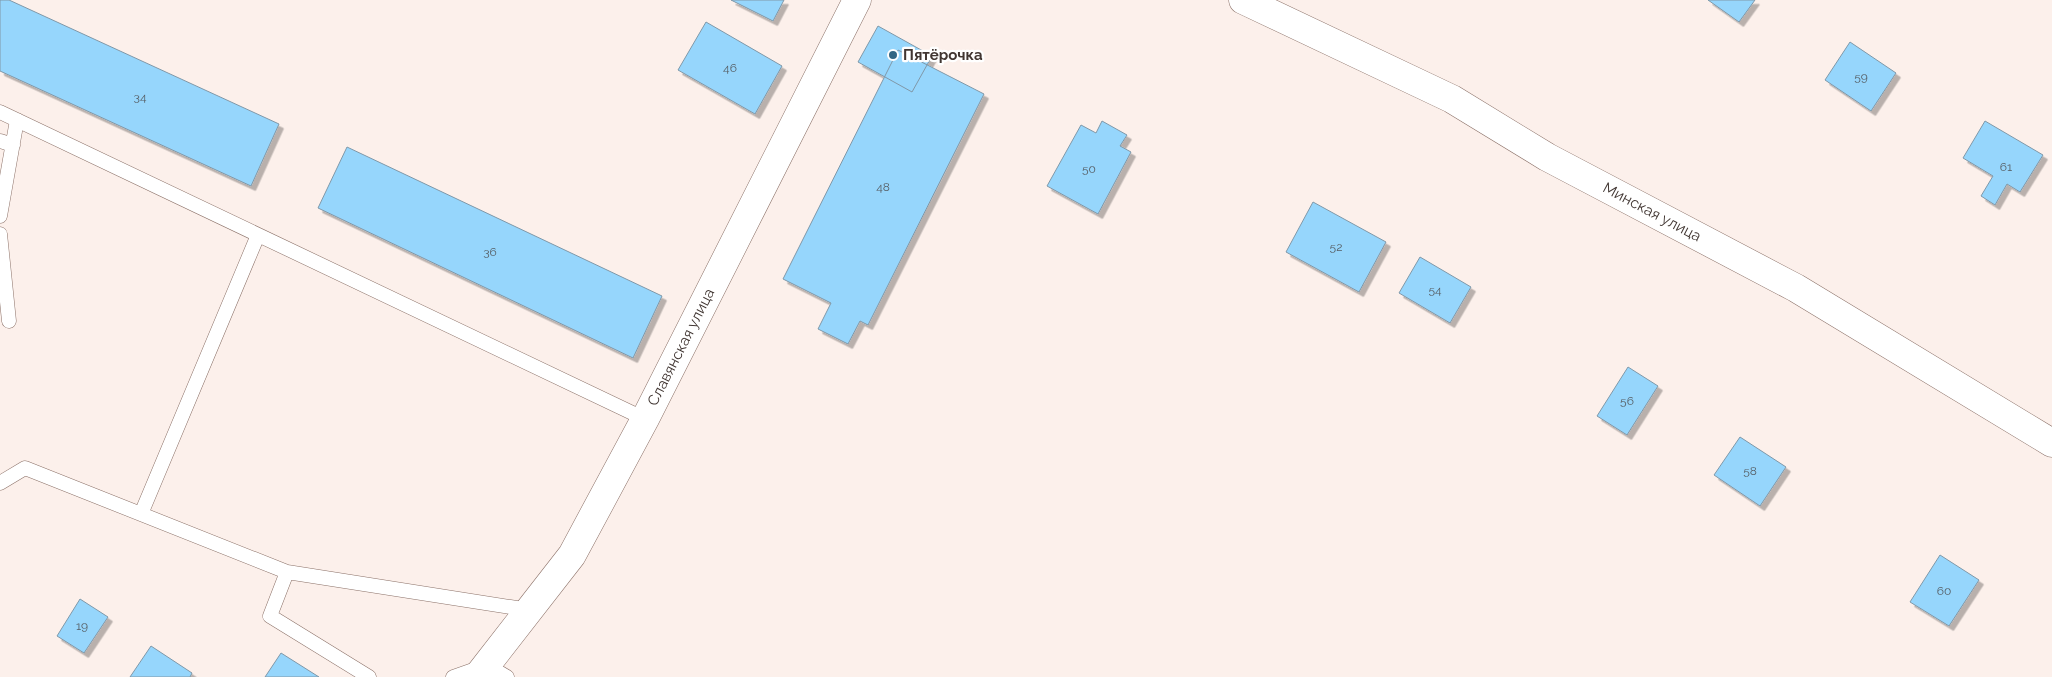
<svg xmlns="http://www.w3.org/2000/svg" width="2052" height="677" font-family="Raleway,sans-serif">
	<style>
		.building { fill: #96d6fc; stroke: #8098a8; filter: url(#shadow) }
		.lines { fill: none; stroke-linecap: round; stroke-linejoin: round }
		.lane-casing { stroke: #8b7168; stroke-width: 15 }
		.street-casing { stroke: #8b7168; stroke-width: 29 }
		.primary-casing { stroke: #8b7168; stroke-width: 29 }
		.lane { stroke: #fff; stroke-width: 14 }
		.street { stroke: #fff; stroke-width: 28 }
		.primary { stroke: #fff; stroke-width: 28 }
		.poi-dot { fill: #336683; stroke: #fff; stroke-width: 2 }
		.labels { text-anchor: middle; stroke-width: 4.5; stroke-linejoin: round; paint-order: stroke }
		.number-label { font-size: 12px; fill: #565e64 }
		.poi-label { font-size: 15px; font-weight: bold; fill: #413632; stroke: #fff; text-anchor: start }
		.street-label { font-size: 15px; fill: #413632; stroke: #fff }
	</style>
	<defs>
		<filter id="shadow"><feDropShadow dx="4.5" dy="4.5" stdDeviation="0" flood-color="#0004"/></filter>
	</defs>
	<rect width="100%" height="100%" fill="#fcf0eb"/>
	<path class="building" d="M0,0H9L279,124L251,186L0,71Z
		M731,0H784L773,21Z
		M1708,0H1755L1739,22Z
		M706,22L782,66L755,114L678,70Z
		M878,26L932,56L912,92L858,62Z
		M1850,42L1896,73L1871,111L1825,80Z
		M898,50L984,94L868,325L860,321L848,344L818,329L831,303L783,279Z
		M1102,121L1127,135L1120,146L1131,152L1098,214L1047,186L1081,125L1096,133Z
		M1985,121L2043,155L2020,192L2007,184L1995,205L1981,196L1993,176L1963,158Z
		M347,147L662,296L633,358L318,208Z
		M1313,202L1386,242L1359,292L1286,252Z
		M1420,257L1471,287L1450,323L1399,293Z
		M1628,367L1658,386L1627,435L1597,416Z
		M1740,437L1786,467L1760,506L1714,475Z
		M1940,555L1979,580L1949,626L1910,602Z
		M80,599L108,617L84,653L57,636Z
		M151,646L192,673L190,677H130Z
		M281,653L319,677H265Z"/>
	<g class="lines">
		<defs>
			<path id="lane" d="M0,112L645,419
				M0,141L13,145
				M0,216L17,120
				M0,234L9,321
				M0,483L25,468L287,572L270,616L369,677
				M141,514L258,235
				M287,572L529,610
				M453,677L487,665L507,677"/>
			<path id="street" d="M477,677L572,555L645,419L857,0"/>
			<path id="primary" d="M1243,0L1452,99L1547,157L1796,288L2052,443"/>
		</defs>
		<use href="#lane" class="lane-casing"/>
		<use href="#street" class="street-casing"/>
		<use href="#primary" class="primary-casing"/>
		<use href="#lane" class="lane"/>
		<use href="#street" class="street"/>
		<use href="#primary" class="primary"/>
	</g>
	<circle class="poi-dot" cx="893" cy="55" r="5"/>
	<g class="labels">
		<g class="number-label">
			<text x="730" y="72">46</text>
			<text x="1861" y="81">59</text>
			<text x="140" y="101">34</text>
			<text x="2006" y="171">61</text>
			<text x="1089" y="173">50</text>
			<text x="883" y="191">48</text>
			<text x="1336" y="251">52</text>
			<text x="490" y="256">36</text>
			<text x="1435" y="294">54</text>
			<text x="1627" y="405">56</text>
			<text x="1750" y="475">58</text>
			<text x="1944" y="595">60</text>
			<text x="82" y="630">19</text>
		</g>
		<g class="poi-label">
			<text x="903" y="60">Пятёрочка</text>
		</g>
		<g class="street-label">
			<text transform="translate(1652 212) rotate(28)" y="5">Минская улица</text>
			<text transform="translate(681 347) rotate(-63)" y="5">Славянская улица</text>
		</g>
	</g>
</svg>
